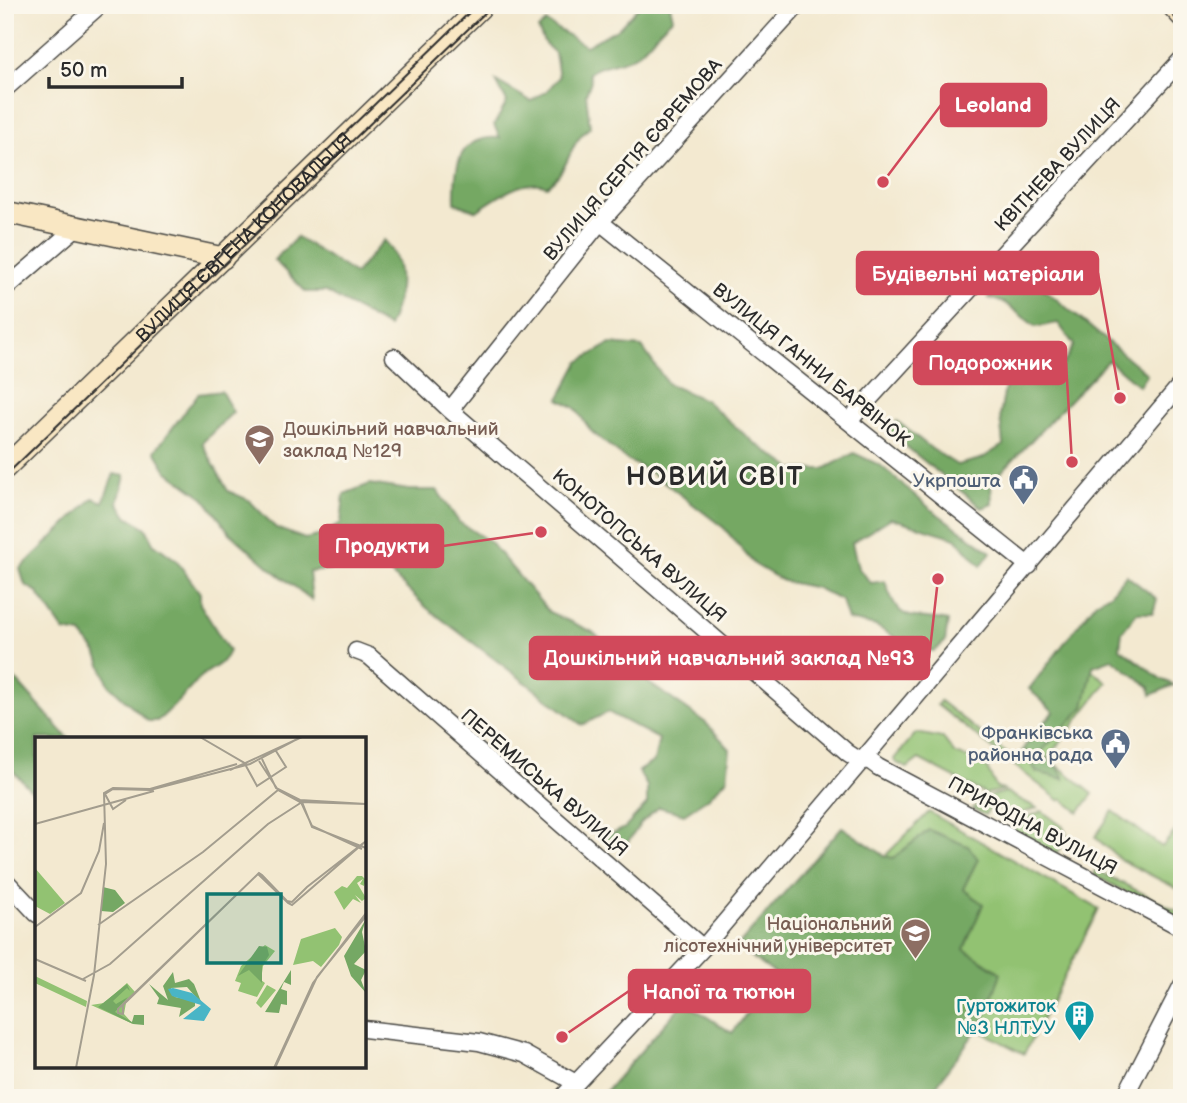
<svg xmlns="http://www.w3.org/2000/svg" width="1187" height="1103" font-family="'Balsamiq Sans',sans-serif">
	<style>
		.green { fill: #92c272; stroke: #5e764e; stroke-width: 2 }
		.forest { fill: #75a864; stroke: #506a48; stroke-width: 2 }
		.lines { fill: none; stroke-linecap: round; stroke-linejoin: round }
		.street-casing { stroke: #494844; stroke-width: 19 }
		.secondary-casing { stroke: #494844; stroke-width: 24 }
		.street { stroke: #fff; stroke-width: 16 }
		.secondary { stroke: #f9e7c3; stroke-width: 21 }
		.tram { stroke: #2b2b2b; stroke-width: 2 }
		.labels { text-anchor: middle; stroke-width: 6; stroke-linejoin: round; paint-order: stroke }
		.street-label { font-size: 19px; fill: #2b2b2b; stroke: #fbf7ec }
		.education-label { font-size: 19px; fill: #785e54; stroke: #fbf7ec; text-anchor: start }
		.service-label { font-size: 19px; fill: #4e5e75; stroke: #fbf7ec; text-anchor: end }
		.culture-label { font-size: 19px; fill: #0d838f; stroke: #fbf7ec; text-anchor: end }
		.district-label { font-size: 26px; font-weight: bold; letter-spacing: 2px; fill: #2b2b2b; stroke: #fbf7ec }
		.inset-road { fill: none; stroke: #a39d8e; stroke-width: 2 }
		.view { fill: #0f766e; fill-opacity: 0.15; stroke: #0f766e; stroke-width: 3.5 }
		.inset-edge { fill: none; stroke: #2b2b2b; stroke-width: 3.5 }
		.leader { fill: none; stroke: #d1495b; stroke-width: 2.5 }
		.callout-dot { fill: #d1495b; stroke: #fbf7ec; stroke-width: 2.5 }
		.callout { fill: #d1495b; stroke: #d1495b; stroke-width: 2.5 }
		.callout-label { font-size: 21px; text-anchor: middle; font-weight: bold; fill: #fff }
	</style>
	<rect width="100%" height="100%" fill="#fbf7ec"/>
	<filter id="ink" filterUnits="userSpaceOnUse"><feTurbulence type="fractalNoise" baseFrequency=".0143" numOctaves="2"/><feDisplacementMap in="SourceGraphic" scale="14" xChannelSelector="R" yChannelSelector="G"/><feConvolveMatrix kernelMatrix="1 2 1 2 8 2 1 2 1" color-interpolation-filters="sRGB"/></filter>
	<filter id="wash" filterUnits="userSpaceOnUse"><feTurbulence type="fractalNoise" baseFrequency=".00686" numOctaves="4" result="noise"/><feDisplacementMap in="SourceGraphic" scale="28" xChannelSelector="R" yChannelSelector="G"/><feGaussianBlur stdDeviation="1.57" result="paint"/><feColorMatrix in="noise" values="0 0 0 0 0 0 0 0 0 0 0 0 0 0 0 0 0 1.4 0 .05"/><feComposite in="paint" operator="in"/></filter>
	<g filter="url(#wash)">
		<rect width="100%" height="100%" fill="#f3e9d0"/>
		<path class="green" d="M1088,667L1107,682L1048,758L1093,794L1079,812L1062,799L1060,801L937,705L940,701L1015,760Z
			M916,733L943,738L955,754L984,762L996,787L1003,790L985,794L919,759L907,768L895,762L894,759Z
			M1006,792L1037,808L1014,816L993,805L985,815L972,809L986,797Z
			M1042,811L1063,827L1068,838L1056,854L1013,832L1018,821Z
			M1113,811L1162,847L1182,823V891L1121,860L1095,837Z
			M929,812L1099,909L1024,1054L960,1020L600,1098L684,1002L732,1033L777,975L737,947L842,827L885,856Z
			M1096,870L1182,913V922L1094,875Z"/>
		<path class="forest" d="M640,5H670L673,18C658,29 650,44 637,54C622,65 604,62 589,73L591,81L586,94L590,127C565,147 573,167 547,186C525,177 495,198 477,211L455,203C454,167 457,135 500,138L494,125L507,102L496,81L531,101L548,90L559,77L555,53L545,44L538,29L546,22L586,46L620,27Z
			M297,237L355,274L384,240C407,263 401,300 388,327L326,292H306L274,260Z
			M1021,270L1147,374L1139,386L1108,360L991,483L992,504L982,508L887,431L897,421L932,449L957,465L981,459L1003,445L1000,416L1005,387L1058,373L1074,345L1058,323L1036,327L1005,303L989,298Z
			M610,344L642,347L668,384L705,400L752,441L793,469H824L854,453L880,465L932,510L991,552L981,566L956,538L891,518L852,543L858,568L871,583L885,581C900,627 909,613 948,621L945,642L934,651L914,649L876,626L848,620L842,601L817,588L783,581L754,564L724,528L652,473L627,460L592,432L575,408L559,399L579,362Z
			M221,391L233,412L202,443L228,491L249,500L276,528L305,539L322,535L341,523L344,494L370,484L409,490H437L459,522L490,542L549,612L593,632L649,683L706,723L730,749L727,779L708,798L684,814L659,807L641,823L626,845L612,847L606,837L625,828L647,804V786L638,771L654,761L659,739L608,712L582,725L427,608L368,552L345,551L329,570L309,572L312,600L270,568L230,533L204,498L167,471L155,451L198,394Z
			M114,474L125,476L118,502L126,515L146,528L153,543L176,560L200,593V604L229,651C223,666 212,667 201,677C186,692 174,708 157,721H148L109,685L96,652L81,634L64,631L36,591L25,585L20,569L93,498L103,502Z
			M1126,575L1157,599L1153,613H1137L1122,632L1120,648L1161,679L1174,685L1151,695L1150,687L1112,659L1093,666L1084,707L1040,753L1058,767L1064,779L1036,772L1024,747L1054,712L1029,689L1096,602L1111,593Z
			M5,668L69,739H37V796L5,763Z
			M842,827L885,856L893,858L929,830L968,846L978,859L963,889L983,904L964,949L1001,973L984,1020L927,1098H600L684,1002L732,1033L777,975L737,947Z"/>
	</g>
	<g filter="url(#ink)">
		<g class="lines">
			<defs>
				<path id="street" d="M5,89L100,5
					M600,222L1029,566
					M5,289L78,226
					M394,357L450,410L848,753L862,762
					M450,410L600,222L798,5
					M849,421L1182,59
					M356,651L369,656L703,948
					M866,758L878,767L1182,928
					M5,880L37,914
					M364,1029L479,1042L524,1054L574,1082
					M562,1098L703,948L1182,383
					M1124,1098L1182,985"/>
				<g id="secondary">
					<path d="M1172,5L1182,16"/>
					<path d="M5,212L223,258"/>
					<path id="s1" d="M5,468L483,5"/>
				</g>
			</defs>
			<use href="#street" class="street-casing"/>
			<use href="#secondary" class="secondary-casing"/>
			<use href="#street" class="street"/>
			<use href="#secondary" class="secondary"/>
			<path class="tram" d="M1163,5L1182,25
				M1180,5L1182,7
				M173,300L477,5
				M5,476L493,5"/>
		</g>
	</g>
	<defs>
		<symbol id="school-pin" viewBox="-11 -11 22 30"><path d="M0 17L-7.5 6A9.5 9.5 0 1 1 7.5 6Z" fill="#8d6e63" stroke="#fbf7ec"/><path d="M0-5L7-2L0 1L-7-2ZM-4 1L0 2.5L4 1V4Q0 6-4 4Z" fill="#fff"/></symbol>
		<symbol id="civic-pin" viewBox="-11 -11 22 30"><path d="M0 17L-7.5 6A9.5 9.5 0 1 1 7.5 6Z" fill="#5c6f8a" stroke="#fbf7ec"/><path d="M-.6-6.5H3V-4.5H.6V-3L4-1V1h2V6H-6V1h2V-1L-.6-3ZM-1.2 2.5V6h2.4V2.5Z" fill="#fff"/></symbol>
		<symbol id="university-pin" viewBox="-11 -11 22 30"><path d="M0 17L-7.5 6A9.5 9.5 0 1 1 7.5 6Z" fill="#8d6e63" stroke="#fbf7ec"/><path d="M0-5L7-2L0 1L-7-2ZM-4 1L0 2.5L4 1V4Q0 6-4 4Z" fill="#fff"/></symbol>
		<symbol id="building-pin" viewBox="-11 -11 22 30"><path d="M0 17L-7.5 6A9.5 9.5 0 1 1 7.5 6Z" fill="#0f9aa8" stroke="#fbf7ec"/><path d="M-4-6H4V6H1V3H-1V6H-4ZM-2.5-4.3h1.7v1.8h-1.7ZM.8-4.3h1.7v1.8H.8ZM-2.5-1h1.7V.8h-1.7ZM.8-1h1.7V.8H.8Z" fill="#fff"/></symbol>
	</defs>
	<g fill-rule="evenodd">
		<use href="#school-pin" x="242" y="422" width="35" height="47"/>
		<use href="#civic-pin" x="1006" y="462" width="35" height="47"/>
		<use href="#civic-pin" x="1098" y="726" width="35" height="47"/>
		<use href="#university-pin" x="898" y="916" width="35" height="47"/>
		<use href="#building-pin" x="1062" y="998" width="35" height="47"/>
	</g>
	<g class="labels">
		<g class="street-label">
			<text transform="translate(632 159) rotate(-49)" y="7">ВУЛИЦЯ СЕРГІЯ ЄФРЕМОВА</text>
			<text transform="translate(1057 164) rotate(-47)" y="7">КВІТНЕВА ВУЛИЦЯ</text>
			<text dy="7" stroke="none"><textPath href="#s1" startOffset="332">ВУЛИЦЯ ЄВГЕНА КОНОВАЛЬЦЯ</textPath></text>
			<text transform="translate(812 364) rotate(39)" y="7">ВУЛИЦЯ ГАННИ БАРВІНОК</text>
			<text transform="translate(640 545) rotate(41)" y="7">КОНОТОПСЬКА ВУЛИЦЯ</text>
			<text transform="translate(545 782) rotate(41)" y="7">ПЕРЕМИСЬКА ВУЛИЦЯ</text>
			<text transform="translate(1033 825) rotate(28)" y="7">ПРИРОДНА ВУЛИЦЯ</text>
		</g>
		<g class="education-label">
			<text x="283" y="435">Дошкільний навчальний<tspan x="283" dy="22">заклад №129</tspan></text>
			<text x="892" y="930" text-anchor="end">Національний<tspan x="892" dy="22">лісотехнічний університет</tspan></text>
		</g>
		<g class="service-label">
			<text x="1001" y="487">Укрпошта</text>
			<text x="1093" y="739">Франківська<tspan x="1093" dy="22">районна рада</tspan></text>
		</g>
		<g class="culture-label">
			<text x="1056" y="1012">Гуртожиток<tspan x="1056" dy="22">№3 НЛТУУ</tspan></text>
		</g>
		<g class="district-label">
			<text x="715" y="485">НОВИЙ СВІТ</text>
		</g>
	</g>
	<g transform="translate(35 737)">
		<rect width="331" height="331" fill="#f3e9d0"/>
		<path d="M0,131L30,166L15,177L0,169ZM322,139H327L331,143L329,149L325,147L328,142L322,146L331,161L327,164L320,158L326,166L318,162L309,173L299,155L307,149L312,151ZM300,191L307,200L304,208L286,230L278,224L258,228L266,202ZM230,208L240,214L228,229L226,243L230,246L222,260L203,254L206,246L200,244L206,229ZM0,239L52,264L51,270L0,246ZM92,246L100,255L87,268L91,266L89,277L98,287L56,268L69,266ZM232,248L241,253L226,271L221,266Z" fill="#92c272"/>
		<path d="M68,150L80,153L90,166L78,175L66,174ZM331,182L327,195L331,214L319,227L331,233L326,243L331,256L316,239L309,219ZM224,209L232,210L234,218L227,229V246L214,233L203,239ZM256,233V248L249,245L246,252L252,254V268L246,267L244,276L230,275ZM138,235L140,246L154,242L159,247L167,267L152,250L136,251L140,260L160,264V269L144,280L146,271L122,267L124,261L114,247L133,263L128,249ZM92,247L95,254L92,251L78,264L81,267L93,260L80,275L97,285L99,278H109V288L98,287L63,270Z" fill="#75a864"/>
		<path d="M138,251L157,256L176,272L169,284L148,282L166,268L137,259L133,252Z" fill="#49b5c6"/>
		<path class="inset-road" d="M165,0L213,28M227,22L241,51L265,63L331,67M224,24L243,53L265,65L331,67M211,29L222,49L251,30L241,14M195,33L267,0M91,63L78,72L70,57L78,52L115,53L215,27L266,0M265,63L277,89L327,112M267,65L277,90L331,111M0,87L119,54M331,104L272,150L257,165L252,164L227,138L224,136L223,137L83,272V276L88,277V268L223,137L253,166L257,168L331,104M63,188L168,115L243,53M0,190L46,156L64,114L69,86M0,222L51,244M48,242L75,227L233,87L267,65M41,331L59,238L71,127L69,56L78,51L115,52L202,27M239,331L278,246L331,176M240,331L282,240L331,179"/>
		<path class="view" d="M172,157H246V226H172Z"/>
		<rect width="331" height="331" class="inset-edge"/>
	</g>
	<path class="leader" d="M883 182L941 105M1120 398L1098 273M1072 462L1066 363M541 532L443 546M938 579L929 658M562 1037L629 991"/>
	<g class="callout-dot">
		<circle cx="883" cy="182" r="7"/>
		<circle cx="1120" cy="398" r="7"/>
		<circle cx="1072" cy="462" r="7"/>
		<circle cx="541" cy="532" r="7"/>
		<circle cx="938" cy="579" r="7"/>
		<circle cx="562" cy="1037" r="7"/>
	</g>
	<g class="callout">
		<rect x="941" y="84" width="105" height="42" rx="7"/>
		<rect x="857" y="252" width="241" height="42" rx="7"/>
		<rect x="914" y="342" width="152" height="42" rx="7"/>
		<rect x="320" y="525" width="123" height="42" rx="7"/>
		<rect x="530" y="637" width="399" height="42" rx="7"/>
		<rect x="629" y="970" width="181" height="42" rx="7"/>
	</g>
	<g class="callout-label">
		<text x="993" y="112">Leoland</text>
		<text x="978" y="281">Будівельні матеріали</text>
		<text x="990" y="370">Подорожник</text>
		<text x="382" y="553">Продукти</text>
		<text x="729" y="665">Дошкільний навчальний заклад №93</text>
		<text x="719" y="999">Напої та тютюн</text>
	</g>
	<rect width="1187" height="1103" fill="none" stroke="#fbf7ec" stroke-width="28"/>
	<path d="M49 77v10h133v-10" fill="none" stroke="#2b2b2b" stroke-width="3.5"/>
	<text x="60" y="77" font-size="21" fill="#2b2b2b" stroke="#fbf7ec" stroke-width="5" paint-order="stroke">50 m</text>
</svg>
